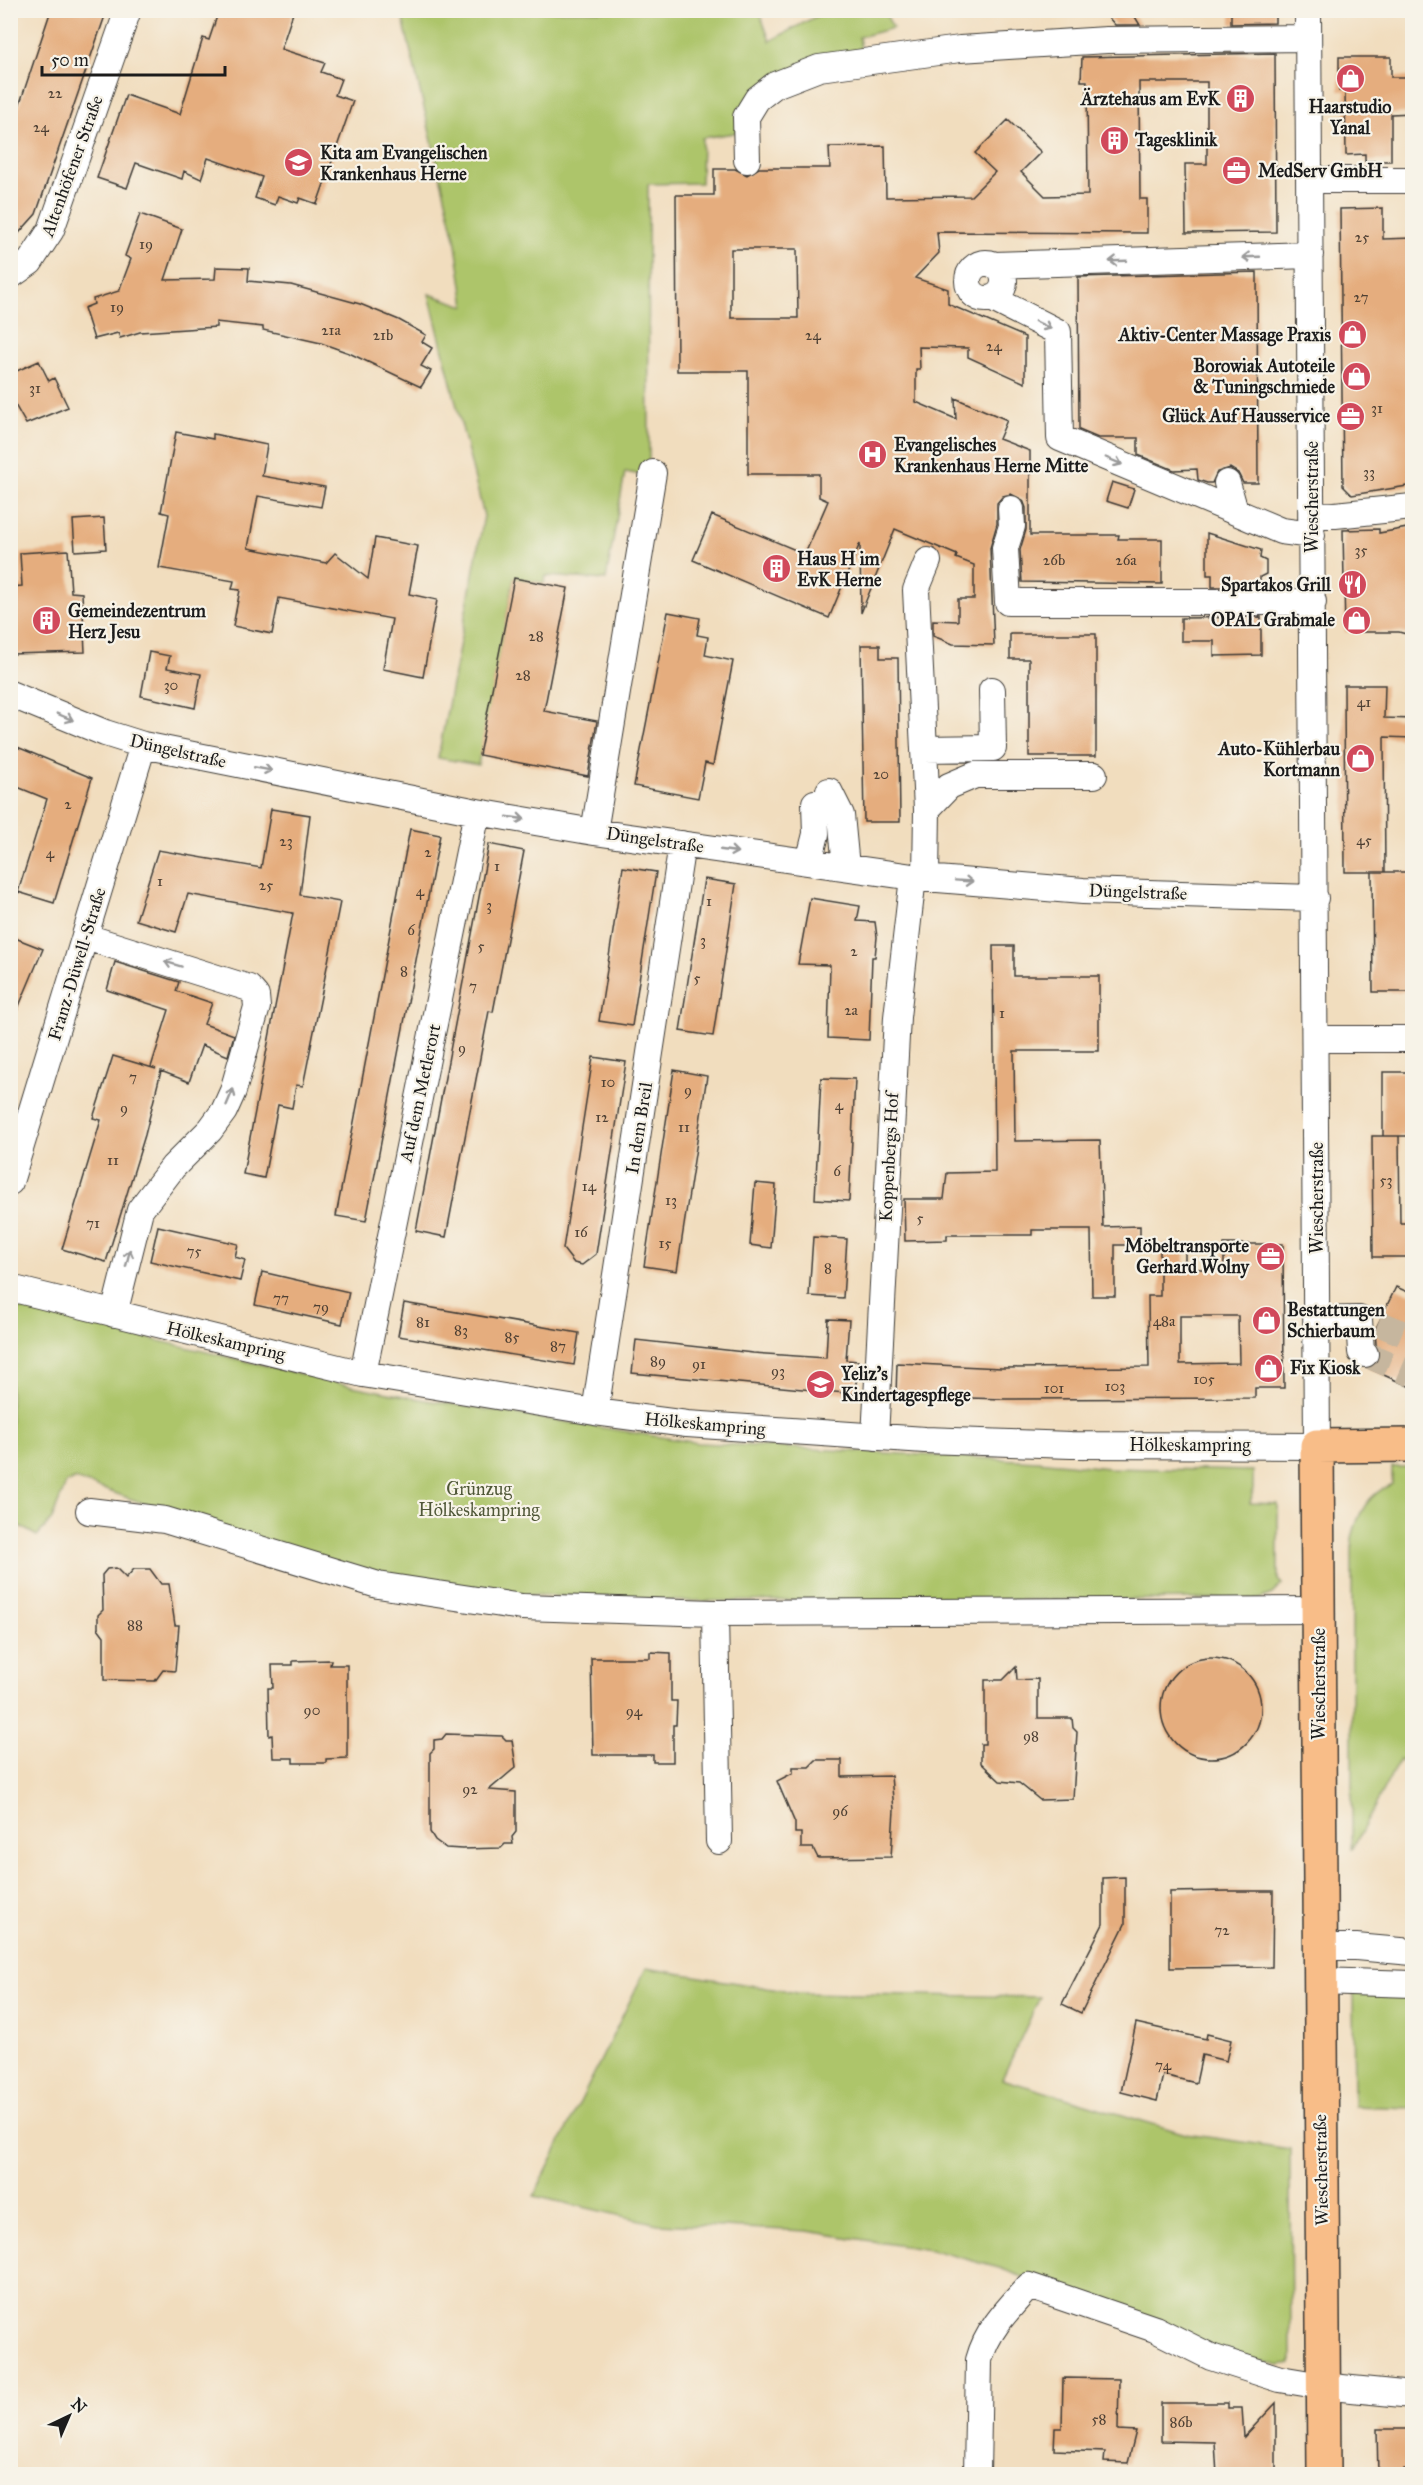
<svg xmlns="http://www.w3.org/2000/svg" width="1423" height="2485" font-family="'IM FELL Great Primer',serif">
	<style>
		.green { fill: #adc56a; stroke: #647043; stroke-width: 1.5 }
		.building { fill: #e5ad7e; fill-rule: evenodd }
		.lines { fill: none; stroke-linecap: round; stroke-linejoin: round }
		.minor-tunnel { stroke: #c6b69e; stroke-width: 26; stroke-dasharray: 26 13; stroke-linecap: butt }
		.minor-casing { stroke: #3c3934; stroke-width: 28 }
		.major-casing { stroke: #3c3934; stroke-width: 36 }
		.minor { stroke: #fff; stroke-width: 26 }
		.major { stroke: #f8bd88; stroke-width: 33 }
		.oneway { stroke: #999 }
		.labels { text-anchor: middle; stroke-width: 4.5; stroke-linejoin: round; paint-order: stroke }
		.number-label { font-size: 15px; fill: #4e4034 }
		.poi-label { font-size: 18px; font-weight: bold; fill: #1c1c1c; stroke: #f7f3e8; text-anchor: start }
		.street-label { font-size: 18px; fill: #1c1c1c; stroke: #f7f3e8 }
		.park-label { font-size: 18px; fill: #4f5737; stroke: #f7f3e8 }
	</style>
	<rect width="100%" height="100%" fill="#f7f3e8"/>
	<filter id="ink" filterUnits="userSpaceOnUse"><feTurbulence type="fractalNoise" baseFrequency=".0167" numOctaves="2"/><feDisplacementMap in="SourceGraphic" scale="12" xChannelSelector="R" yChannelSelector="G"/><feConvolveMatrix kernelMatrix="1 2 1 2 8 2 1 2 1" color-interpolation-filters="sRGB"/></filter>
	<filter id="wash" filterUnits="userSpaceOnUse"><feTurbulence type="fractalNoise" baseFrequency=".008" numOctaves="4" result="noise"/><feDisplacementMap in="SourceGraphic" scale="24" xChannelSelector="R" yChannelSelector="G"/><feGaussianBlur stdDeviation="1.35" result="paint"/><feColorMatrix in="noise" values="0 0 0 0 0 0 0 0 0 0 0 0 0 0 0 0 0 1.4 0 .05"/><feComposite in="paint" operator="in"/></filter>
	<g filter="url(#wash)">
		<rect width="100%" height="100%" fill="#f1ddbe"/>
		<path class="green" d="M401,11H759L770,41L826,11H884L893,28L859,37L862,56L802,66L734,133L702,138L701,183L648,184L649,464L641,475L625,472L606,580L546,576L544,583L514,578L478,765L438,758L484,516L429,294L465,306L455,238Z
			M10,1306L352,1386L425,1400L699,1443L1037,1461L1109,1468L1253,1471V1491L1250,1503L1278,1504V1580L1282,1584L1272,1594L1259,1599L679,1601L512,1594L393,1577L244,1539L75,1479L66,1483L52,1519L37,1536L11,1521Z
			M1392,1467H1412V1766L1399,1760L1352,1850V1538C1358,1513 1368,1494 1392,1484Z
			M646,1968L797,1993L1040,1997L1002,2079L1186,2134L1290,2149L1291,2364L1280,2366L1219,2350L999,2268L936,2251L807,2231L658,2224L534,2196Z
			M1353,1988L1412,1989V2108L1354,2106Z"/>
		<g id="blocks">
			<path class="building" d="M51,10H107L36,214L10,243V133Z
				M219,10H294L281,49L325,63L321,72L341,79L335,95L353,101L317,204L300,198L298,203L278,196L275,205L255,198L262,177L208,158L201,179L184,171L182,179L136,163L127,188L97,178L126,95L180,114L203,38L209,40Z
				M1102,10H1131L1140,25H1115Z
				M1231,10H1275V23L1231,24Z
				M1275,53L1276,232L1186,233L1185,164H1207V82H1139L1140,199H1147V233L937,232L939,253L915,278L948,289V304L1025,337V383L968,357V348L919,347L920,369H916V402L956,419L955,398L1007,420L999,439L1030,451V535H1119L1118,539H1162V584L1022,582L1020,550L1026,530V508L1023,500L1011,494L1003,496L997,503V524L990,548L994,645L953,644L933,636V620L958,621V599H974V565L956,558L957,555L895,529L861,613L860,543L829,618L693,560L712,515L805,554L828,501L819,497V474H748V371H677L676,195H714V169H735L747,175L759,168H830L829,147L885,146L886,197L971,196L995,172L975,153L1008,120L1041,152L1021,172L1045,196L1088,195L1087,81H1081L1082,57ZM731,249H797L798,318H731Z
				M1339,57H1391V77H1413V113L1391,114V161H1365V154L1346,155L1345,91H1339Z
				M1383,208V239L1413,238V485L1352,495L1343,486L1340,209Z
				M140,214L182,229L165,280L215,279L216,267L249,268L248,281L291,285L360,304L399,320L426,335L422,342L432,348L421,366L431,371L421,387L349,353L321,343L263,330V327L216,322V327L140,332L120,338L118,333L94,339L84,308L94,304L93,299L119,291L131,259L125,256Z
				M1257,272L1258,483H1243L1238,473L1230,468L1217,472L1212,483H1207L1198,480L1197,469L1174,470L1138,455V438H1098L1079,430L1078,277Z
				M39,361L49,381L54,378L68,407L26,424L10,396V374Z
				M176,432L213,439V434L267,445L262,476L325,487L321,507L258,496L248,548L326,563L335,553L368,579L375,538L418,546L409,594L437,600L423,677L383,669L392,619L279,598L272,634L233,626L240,590L232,589L234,581L159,568L169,514L161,512Z
				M1112,482L1134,489L1128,508L1106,501Z
				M104,518L106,549L75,551L73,520Z
				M1413,527V636L1399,632H1345L1343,530L1379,529V533Z
				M1207,533L1261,550L1260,558L1266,561V574L1260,577V587H1212V575H1207Z
				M68,550L71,592L82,593L85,652L10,654V587L22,586L20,553Z
				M514,578L568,588L544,711L597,721L588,776L479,755Z
				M668,612L700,618L697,635L708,637L705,655L733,661L713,765L705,763L698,798L634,786Z
				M1261,617V655L1214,656V641H1181V618Z
				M1010,634H1096V756H1029V659H1010Z
				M861,645H880V658H898L900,822H864Z
				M149,652L170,656L167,668L201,674L195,708L141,696Z
				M1344,685H1385L1384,718L1413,719V738L1384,737L1385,872H1345Z
				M10,744L92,778L54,903L18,892L47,799L10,784Z
				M271,809L310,815L300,895L340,902L303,1086L296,1085L292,1108L278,1105L264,1178L243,1174L293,913L188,894L176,932L136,920L158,850L261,868Z
				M410,829L440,835L366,1221L336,1216Z
				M489,844L524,851L493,1012L489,1011L446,1237L416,1231Z
				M623,867L656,872L632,1026L599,1021Z
				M1372,872H1409L1413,992H1373Z
				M704,879L736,884L713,1036L680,1031Z
				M810,898L860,906L857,921L875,922L877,937L875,957H872L869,1040L828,1038L830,965L798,964Z
				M10,936L43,949L11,1025H10Z
				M993,946H1014V976H1099V1051H1014L1015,1141L1100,1140L1103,1227L1140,1226V1245H1115V1296H1092L1091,1230H1032V1235H947V1240L905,1241L904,1199H944L947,1173L995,1172Z
				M115,962L179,982L176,991L212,1003L204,1024L234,1035L228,1056L202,1045L189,1082L161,1071L145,1135L106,1262L62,1249L101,1120L93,1118L113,1056L156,1069L151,1067L169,1010L107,990Z
				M593,1057L626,1062L596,1254L582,1265L574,1263L563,1249Z
				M674,1070L707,1076L677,1271L644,1266Z
				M1383,1072H1413V1136H1383Z
				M821,1078L855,1079L849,1201L815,1199Z
				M1372,1136H1399L1400,1223H1409V1257H1373Z
				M755,1183L776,1185L771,1248L750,1245Z
				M158,1226L238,1244L235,1257L245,1260L240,1281L150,1261Z
				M813,1237L847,1239L843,1298L809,1296Z
				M1160,1244H1185V1269H1224V1244H1283L1284,1388H1255V1398L1005,1399L896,1396L897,1363L1001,1368L1149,1367L1148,1296H1160ZM1180,1316H1238L1239,1363L1180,1364Z
				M262,1272L349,1292L342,1324L255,1305Z
				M1396,1287L1413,1294V1388L1368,1368L1379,1360L1380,1353L1376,1344L1375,1330Z
				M404,1303L579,1333L574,1365L398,1336Z
				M828,1319L849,1320L846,1360L858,1361L855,1394L632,1373L636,1340L753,1353L826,1358Z
				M116,1568L126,1578L134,1569H150L161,1584H169L175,1625H179L175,1671L163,1670L155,1681L104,1680V1636L98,1628V1615L103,1610L102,1575L107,1569Z
				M650,1652L671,1653V1701H677L676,1725H673V1762H653V1755H593L591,1658H650Z
				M1161 1708a50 50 0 1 1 100 0a50 50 0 1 1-100 0Z
				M331,1660L330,1665H347V1758L326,1759V1763H293V1758H273L272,1735L269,1736L268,1688H273L272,1665H293V1661Z
				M1016,1667L1017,1680L1038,1679V1718H1072L1073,1728L1077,1732L1073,1799L1040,1800L1019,1783L1000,1781L981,1763V1744H985V1680H1003Z
				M446,1734L502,1736L506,1740H512L516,1767L489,1790L516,1792V1832L512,1837L513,1844H505L501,1848L462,1849L446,1848L435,1840L430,1832V1753L434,1749V1740L442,1739Z
				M816,1760H842V1777L891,1776L894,1810L891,1857L818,1858L813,1848H801V1833H795V1823L777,1781L793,1773V1767H809Z
				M1125,1877V1924L1081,2013L1062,2004L1103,1924V1878Z
				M1227,1891H1273L1272,1967L1170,1968V1892Z
				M1136,2023L1206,2039L1207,2034L1231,2040L1226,2061L1202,2055L1196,2083L1163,2075L1157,2101L1121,2092Z
				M1063,2378L1119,2379L1118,2430L1136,2431L1128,2463L1104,2462L1105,2452L1054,2450L1055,2428H1062Z
				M1161,2403H1228V2408H1242L1244,2437L1276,2403V2475H1217L1215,2442L1161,2441Z
				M1377,2429H1411V2469H1404V2475H1378Z"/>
		</g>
	</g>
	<g filter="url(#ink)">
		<use href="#blocks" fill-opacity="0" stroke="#3c3934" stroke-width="1.5"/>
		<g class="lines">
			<path class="minor-tunnel" d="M1378,1323L1412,1337
				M1365,1354L1412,1374"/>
			<defs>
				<path id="minor" d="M747,160L746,117L757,99L775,85L819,68L960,49L1107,40L1308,38
					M1309,180H1412
					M968 281a18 18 0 1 1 36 0a18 18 0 1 1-36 0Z
					M994,265L1310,255
					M10,276L30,262L51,230L128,10
					M991,298L1058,332L1060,438L1281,531L1312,535
					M1227,483L1235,511
					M1011,509L1012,526L1005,548L1008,602H1313
					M1312,514L1335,515L1412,507
					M10,694L105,733L143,745L477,812L594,832L913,877L1083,891L1315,898
					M924,749L993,748L992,690
					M829,791L841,815L846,867
					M927,809L949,786L975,775H1094
					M594,832L653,473
					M809,862L816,834L815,803
					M926,878L927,809L916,590L928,561
					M86,937L249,988L256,996L257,1007L233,1091L224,1111L210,1130L173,1167L140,1210L114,1314
					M1316,1039H1412
					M10,1182L143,745
					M10,1288L363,1374L595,1412L687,1424L925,1440L1071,1445L1317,1446L1308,10
					M1317,1320L1359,1319L1361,1352L1365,1354
					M363,1374L477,812
					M595,1412L682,844
					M875,1437L897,1017L913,877
					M89,1511L165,1520L378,1585L522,1607L715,1613L1319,1610
					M715,1613L719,1841
					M1319,1947H1356L1412,1952
					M1319,1981L1412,1984
					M977,2474L979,2360C987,2330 1008,2309 1029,2286L1155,2329L1211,2357L1280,2379L1322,2386L1412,2395"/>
				<path id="major" d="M1324,2474L1317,1446L1412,1445"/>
			</defs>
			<use href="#minor" class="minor-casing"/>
			<use href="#major" class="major-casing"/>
			<use href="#minor" class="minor"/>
			<use href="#major" class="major"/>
		</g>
		<defs><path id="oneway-shaft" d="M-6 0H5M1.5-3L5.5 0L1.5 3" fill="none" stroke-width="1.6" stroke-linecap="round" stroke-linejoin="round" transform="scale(1.5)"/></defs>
		<g class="oneway">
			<use href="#oneway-shaft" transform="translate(1251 257) rotate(178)"/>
			<use href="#oneway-shaft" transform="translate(1118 261) rotate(178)"/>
			<use href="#oneway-shaft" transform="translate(1043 325) rotate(25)"/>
			<use href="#oneway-shaft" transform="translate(1114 461) rotate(23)"/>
			<use href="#oneway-shaft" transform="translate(65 717) rotate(23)"/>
			<use href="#oneway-shaft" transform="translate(263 769) rotate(11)"/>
			<use href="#oneway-shaft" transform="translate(516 818) rotate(8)"/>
			<use href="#oneway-shaft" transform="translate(729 851) rotate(8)"/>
			<use href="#oneway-shaft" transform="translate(964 881) rotate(4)"/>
			<use href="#oneway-shaft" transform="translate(173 964) rotate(-163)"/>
			<use href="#oneway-shaft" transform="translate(230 1097) rotate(-67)"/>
			<use href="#oneway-shaft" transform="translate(128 1258) rotate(-76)"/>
		</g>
	</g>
	<defs>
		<symbol id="shop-disc" viewBox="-11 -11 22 22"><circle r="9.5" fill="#d1495b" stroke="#f7f3e8"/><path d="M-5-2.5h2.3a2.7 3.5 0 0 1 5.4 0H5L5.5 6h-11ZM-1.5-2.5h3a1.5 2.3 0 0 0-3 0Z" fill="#fff"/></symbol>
		<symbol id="building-disc" viewBox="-11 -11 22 22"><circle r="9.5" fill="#d1495b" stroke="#f7f3e8"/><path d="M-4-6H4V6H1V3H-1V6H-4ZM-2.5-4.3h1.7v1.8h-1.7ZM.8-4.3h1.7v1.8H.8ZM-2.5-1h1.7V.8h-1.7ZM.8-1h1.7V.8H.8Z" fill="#fff"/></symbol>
		<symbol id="school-disc" viewBox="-11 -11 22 22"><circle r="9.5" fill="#d1495b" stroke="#f7f3e8"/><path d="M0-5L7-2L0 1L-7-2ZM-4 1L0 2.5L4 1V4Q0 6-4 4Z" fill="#fff"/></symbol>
		<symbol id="office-disc" viewBox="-11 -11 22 22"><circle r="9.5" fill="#d1495b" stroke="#f7f3e8"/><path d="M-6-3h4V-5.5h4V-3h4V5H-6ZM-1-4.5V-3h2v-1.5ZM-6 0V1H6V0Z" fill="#fff"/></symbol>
		<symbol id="hospital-disc" viewBox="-11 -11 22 22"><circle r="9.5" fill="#d1495b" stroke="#f7f3e8"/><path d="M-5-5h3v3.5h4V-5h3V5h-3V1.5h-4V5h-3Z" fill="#fff"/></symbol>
		<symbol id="restaurant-disc" viewBox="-11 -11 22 22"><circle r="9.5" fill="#d1495b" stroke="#f7f3e8"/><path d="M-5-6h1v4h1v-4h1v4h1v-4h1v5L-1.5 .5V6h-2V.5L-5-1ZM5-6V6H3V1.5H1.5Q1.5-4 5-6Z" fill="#fff"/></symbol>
	</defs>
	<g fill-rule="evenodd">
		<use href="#shop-disc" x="1334" y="62" width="33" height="33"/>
		<use href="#building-disc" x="1224" y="82" width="33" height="33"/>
		<use href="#building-disc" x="1098" y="124" width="33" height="33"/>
		<use href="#school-disc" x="282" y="146" width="33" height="33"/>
		<use href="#office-disc" x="1220" y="154" width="33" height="33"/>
		<use href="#shop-disc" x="1336" y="318" width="33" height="33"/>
		<use href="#shop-disc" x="1340" y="360" width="33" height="33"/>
		<use href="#office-disc" x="1334" y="400" width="33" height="33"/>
		<use href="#hospital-disc" x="856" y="438" width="33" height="33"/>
		<use href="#building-disc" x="760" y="552" width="33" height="33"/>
		<use href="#restaurant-disc" x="1336" y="568" width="33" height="33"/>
		<use href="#shop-disc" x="1340" y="604" width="33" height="33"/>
		<use href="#building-disc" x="30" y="604" width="33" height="33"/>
		<use href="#shop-disc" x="1344" y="742" width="33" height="33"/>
		<use href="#office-disc" x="1254" y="1240" width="33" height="33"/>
		<use href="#shop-disc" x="1250" y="1304" width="33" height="33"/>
		<use href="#shop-disc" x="1252" y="1352" width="33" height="33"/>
		<use href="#school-disc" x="804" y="1368" width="33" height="33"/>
	</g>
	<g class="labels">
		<g class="number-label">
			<text x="55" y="98">22</text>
			<text x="41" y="132">24</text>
			<text x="1362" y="242">25</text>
			<text x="146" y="249">19</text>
			<text x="1361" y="302">27</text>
			<text x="117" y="312">19</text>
			<text x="331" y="335">21a</text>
			<text x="383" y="340">21b</text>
			<text x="813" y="340">24</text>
			<text x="994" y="351">24</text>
			<text x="35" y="393">31</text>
			<text x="1377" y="413">31</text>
			<text x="1369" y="477">33</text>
			<text x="1361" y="555">35</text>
			<text x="1054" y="565">26b</text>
			<text x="1126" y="565">26a</text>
			<text x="536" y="641">28</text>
			<text x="523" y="680">28</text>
			<text x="171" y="690">30</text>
			<text x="1364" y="707">41</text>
			<text x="881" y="779">20</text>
			<text x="68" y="809">2</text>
			<text x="1364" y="845">45</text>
			<text x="286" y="846">23</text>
			<text x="428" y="857">2</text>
			<text x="50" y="858">4</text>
			<text x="497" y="871">1</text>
			<text x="160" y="886">1</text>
			<text x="266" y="890">25</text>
			<text x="420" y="896">4</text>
			<text x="709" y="906">1</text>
			<text x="489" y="910">3</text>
			<text x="411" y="935">6</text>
			<text x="703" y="945">3</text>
			<text x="481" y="951">5</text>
			<text x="854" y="956">2</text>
			<text x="404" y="976">8</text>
			<text x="697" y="983">5</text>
			<text x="473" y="991">7</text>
			<text x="851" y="1015">2a</text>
			<text x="1002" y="1018">1</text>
			<text x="462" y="1053">9</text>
			<text x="133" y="1082">7</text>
			<text x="608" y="1087">10</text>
			<text x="688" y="1095">9</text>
			<text x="839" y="1110">4</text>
			<text x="124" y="1113">9</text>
			<text x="602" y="1122">12</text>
			<text x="684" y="1132">11</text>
			<text x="113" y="1165">11</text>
			<text x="837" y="1176">6</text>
			<text x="1386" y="1185">53</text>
			<text x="589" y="1191">14</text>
			<text x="671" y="1205">13</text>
			<text x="920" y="1223">5</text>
			<text x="93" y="1228">71</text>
			<text x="581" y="1237">16</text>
			<text x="665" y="1248">15</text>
			<text x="194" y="1256">75</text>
			<text x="828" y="1273">8</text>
			<text x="281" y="1303">77</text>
			<text x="321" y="1312">79</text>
			<text x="1164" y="1326">48a</text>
			<text x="423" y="1327">81</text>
			<text x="461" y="1335">83</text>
			<text x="512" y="1342">85</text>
			<text x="558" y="1351">87</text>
			<text x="658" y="1366">89</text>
			<text x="699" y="1369">91</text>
			<text x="778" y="1376">93</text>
			<text x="1204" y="1384">105</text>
			<text x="1115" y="1391">103</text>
			<text x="1054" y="1393">101</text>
			<text x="135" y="1630">88</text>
			<text x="312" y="1715">90</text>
			<text x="634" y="1716">94</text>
			<text x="1031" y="1741">98</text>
			<text x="470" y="1794">92</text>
			<text x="840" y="1816">96</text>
			<text x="1222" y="1935">72</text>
			<text x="1163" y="2070">74</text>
			<text x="1099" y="2424">58</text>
			<text x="1181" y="2427">86b</text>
		</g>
		<g class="poi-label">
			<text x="1220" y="105" text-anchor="end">Ärztehaus am EvK</text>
			<text x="1350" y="113" text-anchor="middle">Haarstudio<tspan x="1350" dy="21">Yanal</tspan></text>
			<text x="1135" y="146">Tagesklinik</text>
			<text x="320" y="159">Kita am Evangelischen<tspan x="320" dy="21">Krankenhaus Herne</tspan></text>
			<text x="1258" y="177">MedServ GmbH</text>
			<text x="1331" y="341" text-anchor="end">Aktiv-Center Massage Praxis</text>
			<text x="1335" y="372" text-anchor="end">Borowiak Autoteile<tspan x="1335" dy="21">&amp; Tuningschmiede</tspan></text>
			<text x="1330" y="422" text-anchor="end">Glück Auf Hausservice</text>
			<text x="894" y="451">Evangelisches<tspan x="894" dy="21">Krankenhaus Herne Mitte</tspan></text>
			<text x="797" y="565">Haus H im<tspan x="797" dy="21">EvK Herne</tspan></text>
			<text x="1331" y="591" text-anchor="end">Spartakos Grill</text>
			<text x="68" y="617">Gemeindezentrum<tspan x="68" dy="21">Herz Jesu</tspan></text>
			<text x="1335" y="626" text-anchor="end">OPAL Grabmale</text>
			<text x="1340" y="755" text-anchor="end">Auto-Kühlerbau<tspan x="1340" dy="21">Kortmann</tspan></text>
			<text x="1249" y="1252" text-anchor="end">Möbeltransporte<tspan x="1249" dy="21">Gerhard Wolny</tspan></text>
			<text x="1287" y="1316">Bestattungen<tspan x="1287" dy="21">Schierbaum</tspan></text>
			<text x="1290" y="1374">Fix Kiosk</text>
			<text x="841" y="1380">Yeliz's<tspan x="841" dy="21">Kindertagespflege</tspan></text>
		</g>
		<g class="street-label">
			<text transform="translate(72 166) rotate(-70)" y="6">Altenhöfener Straße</text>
			<text transform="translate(1312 497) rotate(-90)" y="6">Wiescherstraße</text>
			<text transform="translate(178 751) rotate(13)" y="6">Düngelstraße</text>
			<text transform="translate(655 840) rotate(8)" y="6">Düngelstraße</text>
			<text transform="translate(1138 892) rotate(2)" y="6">Düngelstraße</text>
			<text transform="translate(77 964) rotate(-73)" y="6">Franz-Düwell-Straße</text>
			<text transform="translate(420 1093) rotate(-78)" y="6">Auf dem Metlerort</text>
			<text transform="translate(639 1128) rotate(-81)" y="6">In dem Breil</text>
			<text transform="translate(889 1157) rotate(-87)" y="6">Koppenbergs Hof</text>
			<text transform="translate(1317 1198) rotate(-90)" y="6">Wiescherstraße</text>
			<text transform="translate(226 1341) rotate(13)" y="6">Hölkeskampring</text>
			<text transform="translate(705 1424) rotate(5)" y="6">Hölkeskampring</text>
			<text x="1190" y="1451">Hölkeskampring</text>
			<text transform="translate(1319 1684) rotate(-90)" y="6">Wiescherstraße</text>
			<text transform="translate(1321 2170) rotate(-91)" y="6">Wiescherstraße</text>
		</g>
		<g class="park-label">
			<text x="479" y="1495">Grünzug<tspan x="479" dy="21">Hölkeskampring</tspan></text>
		</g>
	</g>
	<rect width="1423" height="2485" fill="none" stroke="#f7f3e8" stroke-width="36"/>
	<g transform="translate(69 2416) rotate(44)" stroke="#f7f3e8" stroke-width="4.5" paint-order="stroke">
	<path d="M0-4.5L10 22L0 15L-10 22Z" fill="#1c1c1c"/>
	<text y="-9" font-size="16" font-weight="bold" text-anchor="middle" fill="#1c1c1c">N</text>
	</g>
	<path d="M42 66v9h183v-9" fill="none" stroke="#1c1c1c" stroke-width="3"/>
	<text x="51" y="66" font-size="18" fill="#1c1c1c" stroke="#f7f3e8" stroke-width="4.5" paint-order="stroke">50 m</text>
</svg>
